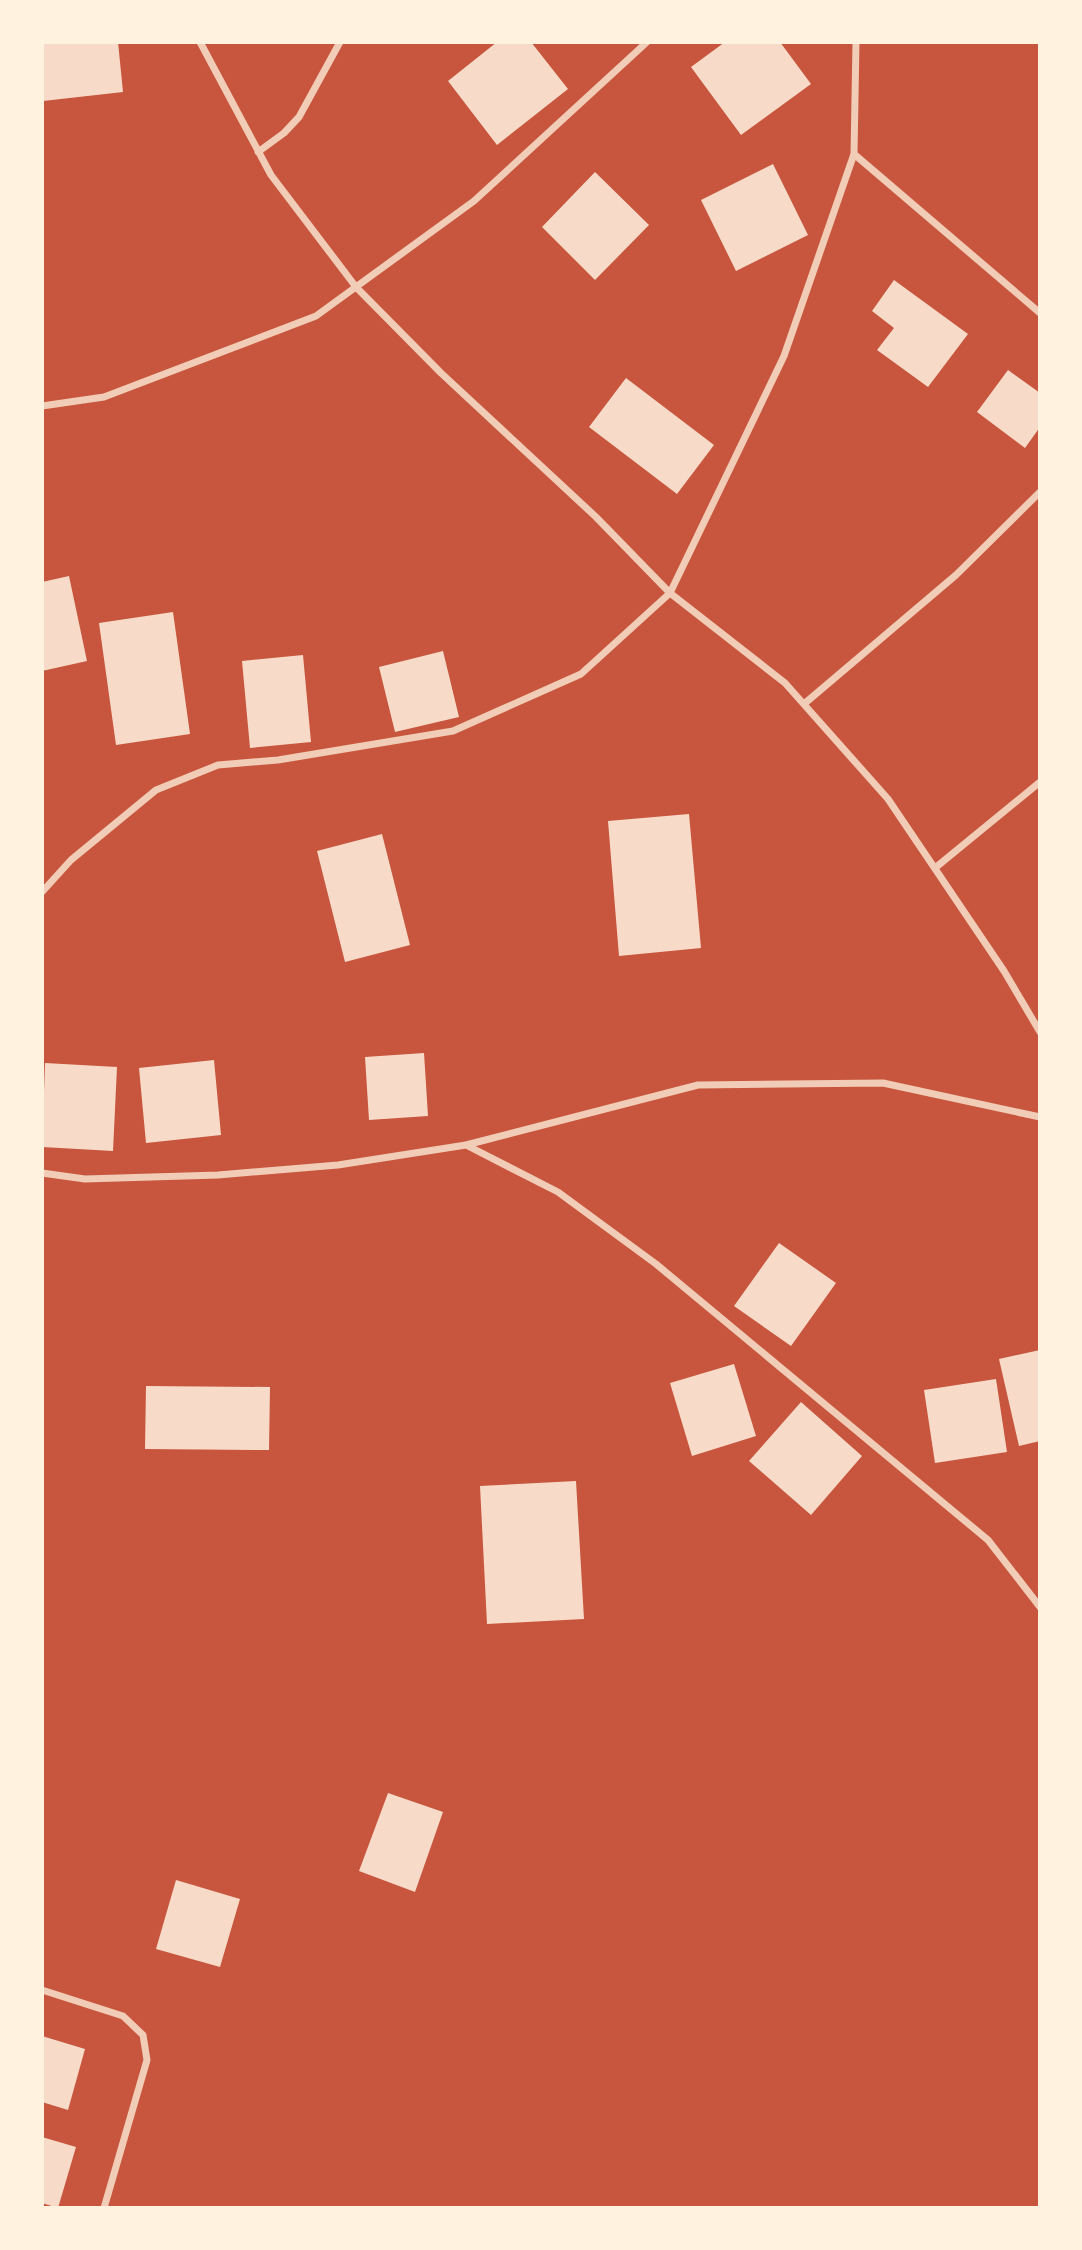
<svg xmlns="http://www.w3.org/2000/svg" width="1082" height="2250" font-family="Spectral,serif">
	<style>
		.building { fill: #f7dbc8 }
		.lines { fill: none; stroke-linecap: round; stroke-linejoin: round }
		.minor { stroke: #f1ccb7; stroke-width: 7 }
	</style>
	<rect width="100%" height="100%" fill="#c8553d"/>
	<path class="building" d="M42,42H118L123,92L43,101Z
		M497,42H531L568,89L497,145L448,81Z
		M725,42H780L811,84L741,135L691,67Z
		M773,164L808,235L736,271L701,200Z
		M595,172L649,225L595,280L542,227Z
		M894,280L968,334L928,387L877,350L894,328L872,311Z
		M1008,370L1040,393V427L1025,448L977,412Z
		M626,378L714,445L677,494L589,427Z
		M69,576L87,661L42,671V582Z
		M173,612L190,734L116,745L99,623Z
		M443,651L459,717L395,732L379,667Z
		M303,655L311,742L250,748L242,661Z
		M689,814L701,948L619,956L608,821Z
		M382,834L410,945L345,962L317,851Z
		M424,1053L428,1116L369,1120L365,1057Z
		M214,1060L221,1135L146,1143L139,1068Z
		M45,1063L117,1067L113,1151L42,1147Z
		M779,1243L836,1283L791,1346L734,1306Z
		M1040,1350V1441L1019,1446L999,1359Z
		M734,1364L756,1436L692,1456L670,1383Z
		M996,1379L1007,1452L935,1463L924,1390Z
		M146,1386L270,1387L269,1450L145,1449Z
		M801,1402L862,1456L811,1515L749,1461Z
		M576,1481L584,1619L487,1624L480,1486Z
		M388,1793L443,1812L415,1892L359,1871Z
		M176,1880L240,1899L220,1967L156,1949Z
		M42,2036L85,2049L68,2110L42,2102Z
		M42,2137L76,2147L58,2208L42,2203Z"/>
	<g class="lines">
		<path class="minor" d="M200,42L271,175L356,287L441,373L596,517L670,593L785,683L888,799L1004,971L1040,1032
			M258,152L284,133L299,117L340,42
			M854,154L1040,313
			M42,406L104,397L316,316L474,201L647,42
			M804,704L956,575L1040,492
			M935,868L1040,782
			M42,892L71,860L156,790L218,765L278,760L453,731L581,674L670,593L784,356L854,154L856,42
			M466,1145L558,1192L656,1264L988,1540L1040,1607
			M42,1173L85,1179L218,1175L338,1165L466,1145L698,1085L883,1083L1040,1117
			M42,1990L123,2016L143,2035L147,2060L104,2208"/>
	</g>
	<rect width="1082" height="2250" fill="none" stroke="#fff3e0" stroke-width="88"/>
</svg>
